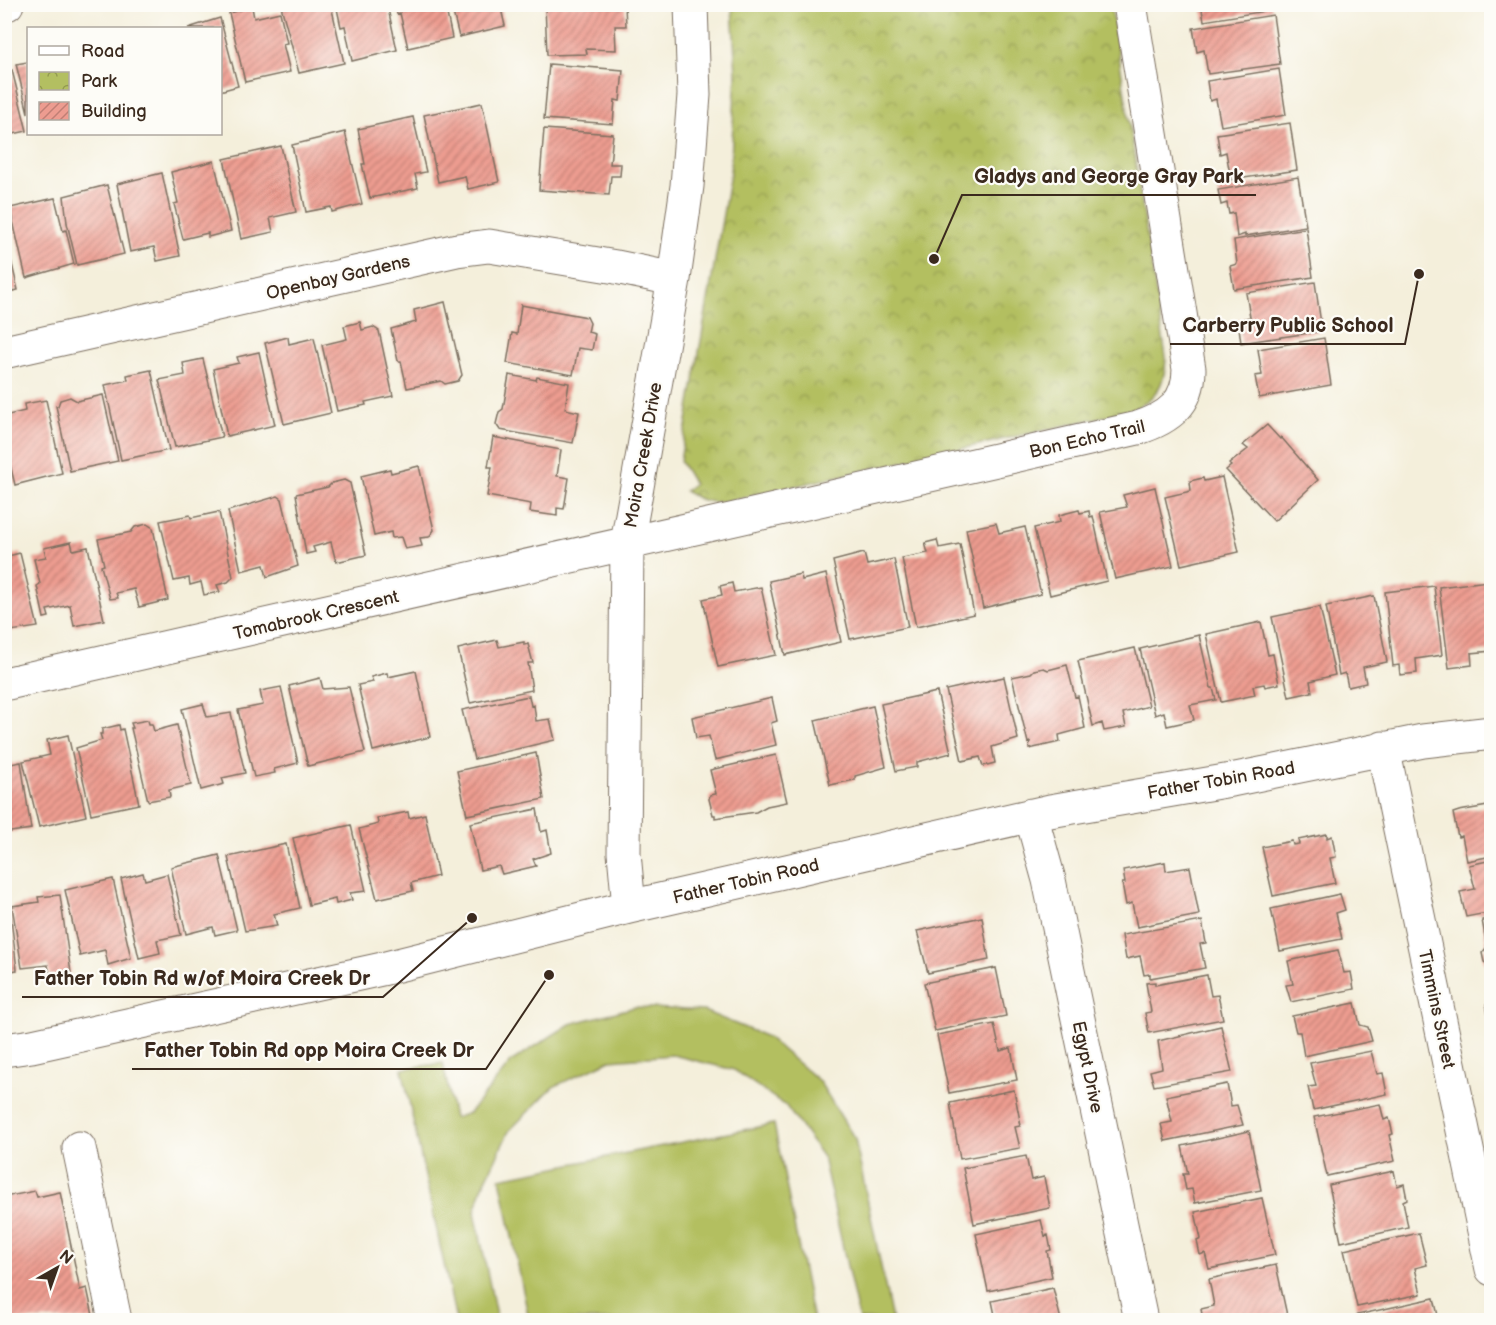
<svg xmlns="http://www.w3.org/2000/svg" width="1496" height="1325" font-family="'Balsamiq Sans',sans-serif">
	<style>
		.park { fill: url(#park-crowns); stroke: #777440; stroke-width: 1.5 }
		.pitch { fill: #b3bf61; stroke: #777440; stroke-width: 1.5 }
		.building { fill: url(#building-hatch) }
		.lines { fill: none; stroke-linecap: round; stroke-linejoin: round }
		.minor-casing { stroke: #7c6f60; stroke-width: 35 }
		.minor { stroke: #fff; stroke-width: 33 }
		.labels { text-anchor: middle; stroke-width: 4.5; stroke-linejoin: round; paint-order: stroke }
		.street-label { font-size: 18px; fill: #3b2a1e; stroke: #fdfcf7 }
		.leader { fill: none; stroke: #3b2a1e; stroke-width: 2 }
		.callout-dot { fill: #3b2a1e; stroke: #fdfcf7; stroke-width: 2 }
		.callout-label { font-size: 20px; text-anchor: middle; font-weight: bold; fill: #3b2a1e; stroke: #fdfcf7; stroke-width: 4.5; stroke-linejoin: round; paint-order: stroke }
	</style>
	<defs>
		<pattern id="park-crowns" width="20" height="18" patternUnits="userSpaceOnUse" patternTransform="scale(1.5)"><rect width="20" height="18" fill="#b3bf61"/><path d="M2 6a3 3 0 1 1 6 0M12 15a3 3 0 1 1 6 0" fill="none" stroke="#939b4f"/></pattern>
		<pattern id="building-hatch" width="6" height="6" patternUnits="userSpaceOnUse" patternTransform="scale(1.5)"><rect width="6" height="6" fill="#ed9c90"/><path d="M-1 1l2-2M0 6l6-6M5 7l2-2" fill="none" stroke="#c17f75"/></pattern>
	</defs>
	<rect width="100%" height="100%" fill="#fdfcf7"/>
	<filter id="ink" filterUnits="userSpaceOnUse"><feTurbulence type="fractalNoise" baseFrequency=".0167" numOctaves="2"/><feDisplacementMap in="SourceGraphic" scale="12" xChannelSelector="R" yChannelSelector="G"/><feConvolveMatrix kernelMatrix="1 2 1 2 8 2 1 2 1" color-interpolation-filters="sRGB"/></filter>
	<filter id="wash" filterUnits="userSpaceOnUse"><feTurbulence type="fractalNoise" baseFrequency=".008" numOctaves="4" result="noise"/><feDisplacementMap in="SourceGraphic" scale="24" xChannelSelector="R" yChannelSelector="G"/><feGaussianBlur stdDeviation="1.35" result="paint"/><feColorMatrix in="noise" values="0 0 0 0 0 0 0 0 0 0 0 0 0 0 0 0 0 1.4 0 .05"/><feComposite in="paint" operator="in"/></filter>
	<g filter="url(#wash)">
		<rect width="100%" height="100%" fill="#f4efdb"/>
		<path class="park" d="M732,5H1111L1166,357C1165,387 1156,399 1129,411L724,502C708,503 699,500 685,491L694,484L680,461L730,174L736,74Z"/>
		<path class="pitch" d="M635,1007L704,1011L767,1037L819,1081L855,1139L892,1320H859L823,1157L786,1106L734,1070L673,1055L610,1060L553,1087L509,1131L482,1188L475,1212L497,1320H456L402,1069L443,1063L454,1118L469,1113L512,1061L570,1024Z
			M774,1124L813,1320H529L500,1178Z"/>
		<g id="blocks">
			<path class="building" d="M336,4H387L397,50L352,61L345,26L341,27Z
				M395,4H445L452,38L408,48L400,13L397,14Z
				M449,4H500L505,26L459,37L452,8L450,9Z
				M1201,4H1271L1272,10L1204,21Z
				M289,5H331L344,63L299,73L281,6Z
				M545,5H625L626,26H615L616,50L586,49L587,54L547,55Z
				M252,7L254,18L280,12L287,43L283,44L290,72L245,82L229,13Z
				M1273,15L1280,64L1208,74L1204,50L1197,52L1193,28Z
				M220,18L238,86L220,91V28H188Z
				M28,62V113L16,64Z
				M549,64L623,70L620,101L615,100L613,124L544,119Z
				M1279,69L1286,115L1221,126L1216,99L1210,101L1207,81Z
				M12,70L27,131L4,136V72Z
				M482,103L499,182L468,189L465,176L438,182L424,115Z
				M413,117L426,172L415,174L418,188L370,198L362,164H365L358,129Z
				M1290,123L1297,170L1231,180L1226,152L1220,154L1217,134Z
				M544,129L613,134L610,164H621L620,176H611L609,195L539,190Z
				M345,132L362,204L332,212L331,207L306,212L292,145Z
				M281,146L296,212L270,218L273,232L241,239L224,159Z
				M214,161L231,231L208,237V233L183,239L174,204L178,203L171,172Z
				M162,173L180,256L157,261L154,247L130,252L117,184Z
				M1298,177L1306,226L1245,236V234L1237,237L1234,213L1229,214L1227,203L1221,205L1218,190Z
				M107,185L124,254L77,265L67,223L64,196Z
				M55,198L63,231L66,230L74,264L26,278L10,208Z
				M1306,228L1313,277L1234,289L1230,266L1237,264L1234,240Z
				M4,230L18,290L4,293Z
				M1315,282L1322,331L1241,343L1238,320L1250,317L1246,293Z
				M445,302L462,375L458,381L445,384L441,381L407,388L401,361H398L391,329L416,322L414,310Z
				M521,305L587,317L590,323L588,332L595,334L592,350L578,348L573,375L507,363L512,333L517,334Z
				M360,322L362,330L373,327L379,331L393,396L365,402L366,405L337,411L322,345L347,339L344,326Z
				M288,337L289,344L314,338L331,413L284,424L265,343Z
				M1324,338L1331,385L1259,398L1255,376L1262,375L1258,349Z
				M259,352L275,425L227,436L213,369L239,363L237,357Z
				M203,359L222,437L175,447L159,380L185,375L183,363Z
				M151,370L169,450L121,460L105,385L128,380L127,375Z
				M509,375L536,380L537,377L569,383L565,409L579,412L573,443L500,430L496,424L499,412L503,409Z
				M103,395L118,461L70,471L56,406H58L60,400L70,397L77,401Z
				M46,400L62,473L15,485L4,439V416L25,411L24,404Z
				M1267,425L1280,439L1281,437L1318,480L1274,521L1226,470L1231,466L1229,464L1248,449L1243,445Z
				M493,437L561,450L557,476L569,478L564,509L557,508V516L530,512L531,504L487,496L492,467H488Z
				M419,466L434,530L429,537L420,538L422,546L405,549L401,537L392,538L391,532L374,536L361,476L390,469L391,473Z
				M1222,477L1239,552L1181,565L1165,497L1191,491L1190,481L1203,478L1204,481Z
				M344,480L350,483L366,555L336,562L331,542L313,547L315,552L306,554L296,494L328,487L332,483Z
				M1155,487L1173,566L1115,579L1100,512L1127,507L1123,495Z
				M278,496L282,499L298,566L267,577L264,565L241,571L228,511Z
				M1079,510L1080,513L1089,511L1090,517L1093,516L1107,581L1050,595L1034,528L1060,522L1059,515Z
				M219,512L233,577L228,582L217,585L220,592L204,595L201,582L190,585L189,578L174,581L160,521L190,515L191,518Z
				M996,523L999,533L1025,527L1041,594L983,608L966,529Z
				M147,524L153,528L168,600L139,607L134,589L116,593L118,598L110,599L101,566L104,565L98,539L131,532L135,527Z
				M937,540L939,548L960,544L974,614L916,627L902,558L928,553L925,543Z
				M71,542L73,550L88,547L104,620L74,626L70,605L47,610L49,617L44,618L37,586L40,584L34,559L46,557L44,548Z
				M20,553L38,627L4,632V557Z
				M864,553L867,565L894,559L908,627L850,639L833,561Z
				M801,574L802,580L826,574L841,642L785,655L769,581Z
				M1488,581L1492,613V651L1471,653L1472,665L1449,668L1439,587Z
				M732,583L734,592L761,587L776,655L718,667L703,599L722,595L720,586Z
				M1434,586L1442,655L1416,659L1417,673L1400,675L1399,665L1393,666L1385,592Z
				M1374,596L1387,662L1363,667L1366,683L1348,687L1345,673L1339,675L1326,606Z
				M1320,607L1335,675L1310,681L1312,692L1289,697L1272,617Z
				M1261,622L1268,655L1273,654L1279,684L1265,687L1264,684L1253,686L1255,695L1221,702L1206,634Z
				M1199,635L1211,688H1213L1216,700L1190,705L1194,720L1167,726L1164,712L1155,715L1140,649Z
				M497,640L499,647L524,642V645L528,644L533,663H528L532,690L470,703L458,649Z
				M1135,648L1149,706L1123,713L1126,727L1104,731L1102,723L1093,726L1078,661Z
				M1067,665L1075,697L1078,696L1085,728L1059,735L1060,742L1029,749L1030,742L1028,743L1012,677L1031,673L1034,670L1044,668L1048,670Z
				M416,671L430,737L373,751L358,685L373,682L371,677L387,673L388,677Z
				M1004,677L1018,739L992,747L995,763L983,766L980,757L962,761L946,690Z
				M320,678L323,689L349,687L365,752L308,766L289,686Z
				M281,687L298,763L274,769L275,773L254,777L238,710L263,705L260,691Z
				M937,692L951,753L917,762V767L896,771L881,704Z
				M529,696L531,706L534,705L536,721L550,719L555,740L474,759L462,710Z
				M772,698L777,721L771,723L776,745L715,760L709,736L696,738L692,717Z
				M203,704L207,717L231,713L245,773L222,778L224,784L201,790L182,709Z
				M873,706L886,767L855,776V780L830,785L815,720Z
				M148,720L149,724H152L154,731L177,725L191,785L169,790L170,797L148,801L131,728H133L131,723Z
				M119,725L120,730L123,729L139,804L91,814L76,748L102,740L100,734H102V729Z
				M68,735L86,816L39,827L23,761L50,755L47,740Z
				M536,753L544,799L467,815L457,771Z
				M776,755L787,802L767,806L756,812L715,818V815H713L709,799L710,795L716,794L710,770Z
				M10,762L11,764L21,762L31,829L4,833V763Z
				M1488,806V810L1492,809V856L1467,861L1462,836L1458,837L1453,813L1459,811Z
				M537,809L541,832L547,830L551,853L533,859L536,866L502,874L499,866L480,870L470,823Z
				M408,812L409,818L425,814L438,876L411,883L413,891L377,899L359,829L378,824L377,818Z
				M351,825L366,891L350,893L352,900L336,904L335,899L309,905L293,838Z
				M1327,834V838L1332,836L1336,857L1330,858L1335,883L1273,896L1262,847L1292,841L1293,845L1299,844L1298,840Z
				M286,844L300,908L274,914L277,926L245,931L228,857Z
				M219,855L237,930L215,935L213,927L186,934L171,867Z
				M1492,860V912L1466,917L1460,892L1475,889L1469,865Z
				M1165,862L1166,871L1190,867L1199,915L1137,927L1132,903L1126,905L1122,883H1125L1123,870Z
				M143,873L145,880L167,874L181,935L157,940L160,953L139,958L121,879Z
				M113,879L131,958L108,965L105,950L80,956L65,890Z
				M1340,894L1345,910L1336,913L1342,939L1280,951L1271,909Z
				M60,895L71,973L50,976L48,965L22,968L12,906L39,902L38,897Z
				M10,909L17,970L4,972V910Z
				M982,917L989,960L928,973L917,931Z
				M1492,918V967L1484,962L1482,953L1487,947L1482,920Z
				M1202,921L1206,943L1200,944L1205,968L1150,978V974L1144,975L1140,956L1126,959L1122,935Z
				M1338,950L1344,973L1351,972L1354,989L1291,1002L1286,985L1293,984L1288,961Z
				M996,968L1006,1016L935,1031L924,983Z
				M1207,975L1211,996L1218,995L1223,1019L1149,1033L1145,1013L1151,1012L1146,983L1155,982V985Z
				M1355,1003L1360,1025L1368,1027L1372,1041L1304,1056L1300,1032H1296L1292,1016Z
				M1492,1003V1026H1490L1486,1004Z
				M994,1024L1000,1051L1011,1048L1017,1080L949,1093L937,1035Z
				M1221,1026L1232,1072L1154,1086L1150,1071L1162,1068L1158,1041Z
				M1371,1051L1377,1074L1383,1073L1387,1094L1313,1110L1308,1087L1316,1086L1310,1063Z
				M1227,1084L1231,1106L1237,1105L1243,1125L1165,1141L1161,1124L1172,1122L1166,1096Z
				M1014,1090L1020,1121H1019L1020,1126L1015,1127L1020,1148L960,1159L950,1103Z
				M1380,1104L1384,1120L1389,1118L1393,1134L1389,1135L1395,1161L1327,1176L1314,1117Z
				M1249,1131L1261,1190L1195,1203L1192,1189L1186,1190L1183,1174H1188L1182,1146Z
				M1026,1156L1031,1180L1044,1177L1050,1208L974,1224L963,1168Z
				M1394,1171L1397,1186L1404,1184L1407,1199L1403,1201L1408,1227L1341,1242L1329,1185Z
				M35,1191L37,1197L60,1192L80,1290L87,1288L94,1320H4V1197Z
				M1262,1198L1275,1255L1209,1269L1205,1253L1200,1255L1197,1241L1201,1239L1195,1212Z
				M1041,1220L1045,1236L1048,1235L1051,1250L1047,1251L1052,1277L988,1291L976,1234Z
				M1419,1233L1427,1265L1415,1268L1421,1294L1357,1307L1344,1250Z
				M1276,1265L1288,1320H1203L1201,1309L1214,1306L1209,1279Z
				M1053,1288L1061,1320H996L992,1301Z
				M1434,1298L1439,1320H1358L1357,1315Z"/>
		</g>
	</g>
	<g filter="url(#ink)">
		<use href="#blocks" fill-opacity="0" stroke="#7c6f60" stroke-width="1.5"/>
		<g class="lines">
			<defs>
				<path id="minor" d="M4,5L7,4
					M4,352L457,250L489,246L616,267L674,279
					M4,684L1138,428C1169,418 1189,403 1189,369L1130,4
					M1383,748L1492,1269
					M1031,815L1049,880L1141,1320
					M629,907L624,853L627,543L674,279L687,186L694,95L691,4
					M4,1050L32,1046L382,969L629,907L1050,811L1231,780L1423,741L1492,733
					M79,1148L115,1320"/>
			</defs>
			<use href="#minor" class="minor-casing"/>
			<use href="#minor" class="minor"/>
		</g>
	</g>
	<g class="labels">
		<g class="street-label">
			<text transform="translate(338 277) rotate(-13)" y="6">Openbay Gardens</text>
			<text transform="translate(1087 439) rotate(-13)" y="6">Bon Echo Trail</text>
			<text transform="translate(643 455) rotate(-80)" y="6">Moira Creek Drive</text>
			<text transform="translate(316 615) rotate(-13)" y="6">Tomabrook Crescent</text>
			<text transform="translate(1221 780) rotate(-10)" y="6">Father Tobin Road</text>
			<text transform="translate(746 881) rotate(-13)" y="6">Father Tobin Road</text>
			<text transform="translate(1437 1009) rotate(78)" y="6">Timmins Street</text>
			<text transform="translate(1088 1067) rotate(78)" y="6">Egypt Drive</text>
		</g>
	</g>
	<path class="leader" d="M934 259L962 195H1256M1419 274L1405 344H1170M472 918L383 997H22M549 975L486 1069H132"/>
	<g class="callout-dot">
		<circle cx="934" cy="259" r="6"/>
		<circle cx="1419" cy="274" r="6"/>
		<circle cx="472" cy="918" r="6"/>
		<circle cx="549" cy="975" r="6"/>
	</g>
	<g class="callout-label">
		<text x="1109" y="183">Gladys and George Gray Park</text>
		<text x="1288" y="332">Carberry Public School</text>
		<text x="202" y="985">Father Tobin Rd w/of Moira Creek Dr</text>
		<text x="309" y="1057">Father Tobin Rd opp Moira Creek Dr</text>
	</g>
	<rect width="1496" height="1325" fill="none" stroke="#fdfcf7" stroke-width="24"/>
	<rect x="27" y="27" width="195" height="108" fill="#fdfcf7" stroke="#afa8a0" stroke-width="1.5"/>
	<rect x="39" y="46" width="30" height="9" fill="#ffffff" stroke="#afa8a0" stroke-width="1.5"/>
	<text x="81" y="57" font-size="18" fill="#3b2a1e">Road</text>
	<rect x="39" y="72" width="30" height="18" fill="url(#park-crowns)" stroke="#afa8a0" stroke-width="1.5"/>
	<text x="81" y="87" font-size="18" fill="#3b2a1e">Park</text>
	<rect x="39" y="102" width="30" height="18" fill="url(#building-hatch)" stroke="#afa8a0" stroke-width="1.5"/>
	<text x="81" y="117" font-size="18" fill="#3b2a1e">Building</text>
	<g transform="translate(57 1268) rotate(40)" stroke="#fdfcf7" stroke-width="4.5" paint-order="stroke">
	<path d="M0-4.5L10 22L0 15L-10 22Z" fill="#3b2a1e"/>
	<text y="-9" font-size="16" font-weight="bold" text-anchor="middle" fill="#3b2a1e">N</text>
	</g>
</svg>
